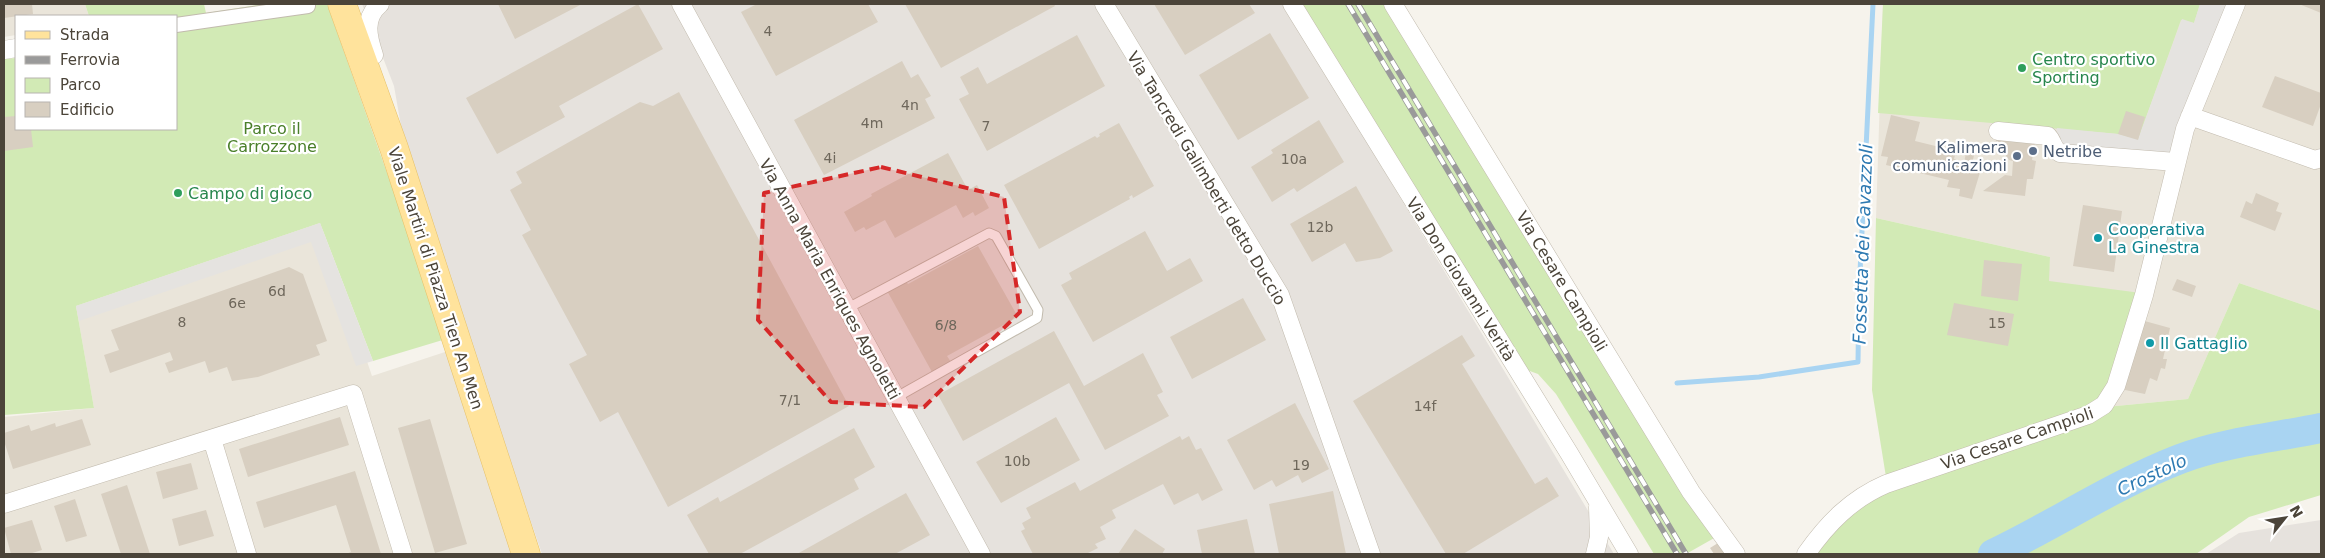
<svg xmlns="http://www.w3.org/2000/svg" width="2325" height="558" font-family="'DejaVu Sans',sans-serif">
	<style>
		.residential { fill: #eae5da }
		.industrial { fill: #e6e2dd }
		.green { fill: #d2eab5 }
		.parking { fill: #e5e3e0 }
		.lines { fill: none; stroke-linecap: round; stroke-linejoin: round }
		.stream { stroke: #a9d4f2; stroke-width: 5 }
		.river { stroke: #a9d4f2; stroke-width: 30 }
		.building { fill: #d8cfc1 }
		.service-casing { stroke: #c2bbae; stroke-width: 11 }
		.pedestrian-casing { stroke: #c2bbae; stroke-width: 16 }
		.minor-casing { stroke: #c2bbae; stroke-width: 19 }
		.primary-casing { stroke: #e6c16a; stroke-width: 29 }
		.service { stroke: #fff; stroke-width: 9 }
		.pedestrian { stroke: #fff; stroke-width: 14 }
		.minor { stroke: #fff; stroke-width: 18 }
		.primary { stroke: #ffe39c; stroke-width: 28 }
		.rail-casing { stroke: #9a9a9a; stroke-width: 5.5 }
		.rail { stroke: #fff; stroke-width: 4; stroke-dasharray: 11; stroke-linecap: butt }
		.marked { fill: #d62828; fill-opacity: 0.2; stroke: #d62828; stroke-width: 4; stroke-dasharray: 10 6; stroke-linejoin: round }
		.leisure-dot { fill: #2e9e5b; stroke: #fff; stroke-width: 2 }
		.service-dot { fill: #5c6f8a; stroke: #fff; stroke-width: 2 }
		.culture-dot { fill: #0f9aa8; stroke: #fff; stroke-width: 2 }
		.labels { text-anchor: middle; stroke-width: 4.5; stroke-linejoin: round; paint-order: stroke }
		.number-label { font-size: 14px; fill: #6e675b }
		.leisure-label { font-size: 16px; fill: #27864d; stroke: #fff; text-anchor: start }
		.park-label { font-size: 16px; fill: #4a7f2a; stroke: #fff }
		.service-label { font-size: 16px; fill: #4e5e75; stroke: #fff; text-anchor: end }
		.street-label { font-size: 16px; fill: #4b4439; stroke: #fff }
		.culture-label { font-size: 16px; fill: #0d838f; stroke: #fff; text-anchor: start }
		.water-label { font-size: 18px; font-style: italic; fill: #2e7ab2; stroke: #fff }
	</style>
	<rect width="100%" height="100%" fill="#f6f3ec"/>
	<path class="residential" d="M4,4H85L89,16H16V35L4,37Z
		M1883,4H2321V311L2239,283L2188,399L2106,407L2048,281L2050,257L1876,218Z
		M320,223L372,376L448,351L513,554H4V417L94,408L76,306Z"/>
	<path class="industrial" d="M362,4H1284L1614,554H542L407,160L394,86Z
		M2321,520V554H2206L2239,533Z"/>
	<path class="green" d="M85,4H204L206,13L264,4H327L446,339L373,361L320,223L76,306L94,408L4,415V59L16,58V129H176V16H89Z
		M1302,4H1390L1716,537L1686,554H1654L1556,394L1538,374L1527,370Z
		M1883,4H2200L2194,23L2181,20L2138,140L2118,134L1878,113Z
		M1876,218L2050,257L2049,281L2141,293L2112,384L2096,404L1886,477L1872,390Z
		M2239,283L2321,311V495L2249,517L2196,554H1813L1866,498L2106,407L2188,399Z"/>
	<path class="parking" d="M2200,4H2231L2174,160L2062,148L2056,140L2057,128L2118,134L2138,139L2182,19L2194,23Z
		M320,223L373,361L356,366L311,242L79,321L76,306Z"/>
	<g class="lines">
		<path class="stream" d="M1677,383L1759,377L1858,362L1859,293L1873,4"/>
		<path class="river" d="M1993,554C2056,524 2115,484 2180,459C2221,443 2277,437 2321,428"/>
	</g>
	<path class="building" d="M4,4H32L33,14L4,18Z
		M498,4H582L515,39Z
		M638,4L663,49L559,106L565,117L497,154L466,98Z
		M757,4H868L878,22L776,76L741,12Z
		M905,4H1054L1055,6L941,68Z
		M1154,4H1249L1255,13L1185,55Z
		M2299,4H2321V13Z
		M1270,33L1309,98L1238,140L1199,75Z
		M1077,35L1105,86L987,151L959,99L969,94L960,77L978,67L987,84Z
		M902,61L911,78L918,74L931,96L925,99L935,118L824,175L794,120Z
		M2275,76L2321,93V104L2313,126L2262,107Z
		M679,92L849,406L668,507L618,412L600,422L569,364L587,355L522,235L531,230L510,190L522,183L516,172L640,102L653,106Z
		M2126,111L2145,117L2138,140L2118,134Z
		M1891,115L1920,122L1915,141L1956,151L1954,159L1964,162L1967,149L1975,151L1971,168L1981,169L1972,199L1959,196L1960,189L1947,187L1949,180L1886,165L1888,157L1881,156Z
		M16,116V129H31L33,147L4,151V117Z
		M1319,120L1344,162L1297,192L1294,188L1272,202L1251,167L1273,153L1271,150Z
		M1119,123L1154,186L1133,198L1132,195L1129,197L1130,199L1039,249L1004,185L1095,136L1097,138L1100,136L1099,134Z
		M1994,138L2035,143L2032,160L2036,161L2033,179H2027L2025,196L1983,191L2005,175L2012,176L2013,161L2009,160Z
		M948,153L968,190L977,185L989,208L975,216L973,212L963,218L956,205L895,238L885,220L866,230L864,227L855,232L844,212L872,196L871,194Z
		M1356,186L1393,251L1380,258L1356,262L1345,243L1312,262L1290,224Z
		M2256,193L2279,203L2276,211L2282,213L2275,231L2240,217L2246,201L2252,204Z
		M2083,205L2122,211L2114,272L2073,266Z
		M1145,231L1167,271L1190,258L1203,281L1093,342L1061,285L1072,279L1069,273Z
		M978,246L1018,317L947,356L951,362L932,372L886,289L904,279L908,284Z
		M1984,260L2022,264L2018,301L1981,296Z
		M289,267L303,274L327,341L316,345L320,355L258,377L232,381L227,367L209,373L205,361L169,373L165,363L173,360L170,352L110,373L104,355L119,350L111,330Z
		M2177,279L2196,286L2192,297L2172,290Z
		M1243,298L1266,340L1192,379L1170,337Z
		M1954,303L2014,314L2008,346L1947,335Z
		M2141,320L2170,328L2163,359H2167L2165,369L2161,368L2157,381L2150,378L2145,394L2120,389Z
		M1054,331L1084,386L1143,353L1163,392L1157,395L1169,416L1105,450L1069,383L963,441L938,395Z
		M1462,335L1475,356L1462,364L1535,484L1547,477L1559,496L1463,554H1446L1353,401Z
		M1295,403L1329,469L1302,483L1298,475L1276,487L1272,480L1254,490L1227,440Z
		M340,417L349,445L248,477L239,449Z
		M1056,417L1080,460L1001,503L976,462Z
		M82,419L91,445L13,469L4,441V433L29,425L31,431L55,423L56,427Z
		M430,419L467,544L435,553L398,428Z
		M854,428L875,467L854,479L859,489L740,554L721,553L709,554L687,515L718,497L720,502Z
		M1180,436L1182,440L1189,436L1196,450L1201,448L1223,490L1202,501L1198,493L1174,505L1163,484L1112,510L1116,518L1100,527L1106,539L1095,544L1098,548L1086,554H1033L1021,531L1025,529L1022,523L1031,518L1026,508L1075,482L1080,491Z
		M191,463L198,489L163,499L156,472Z
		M355,471L381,554H346L351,552L336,505L264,528L256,502Z
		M127,485L150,554H121L101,494Z
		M1333,491L1346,554H1279L1269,504Z
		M906,493L930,535L895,554H797Z
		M75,499L87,536L66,542L54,506Z
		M206,510L214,536L179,546L172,519Z
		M1247,519L1255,554H1202L1197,530Z
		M32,520L42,550L29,554H11L4,528Z
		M1135,529L1165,549L1162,554H1118Z
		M1718,543L1726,554H1714L1710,548Z"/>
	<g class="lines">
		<defs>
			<path id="service" d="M846,309L989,233L996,236L1038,310L1037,318L895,398"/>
			<path id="pedestrian" d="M176,25L308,6"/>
			<path id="minor" d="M681,4L981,554
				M1104,4L1280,295L1371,554
				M1292,4L1569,453L1629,554
				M1393,4L1691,492L1736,554
				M4,50L16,48
				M374,55C368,37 363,18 380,4
				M2190,116L2315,160L2321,158
				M1998,131L2048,136C2054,142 2052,149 2060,153L2176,162
				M212,439L247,554
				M4,504L353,394L403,554
				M1595,554L1599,537L1598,507
				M1806,554C1827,524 1851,499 1886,484L2088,415L2104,405L2116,386L2144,295L2185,129L2236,4"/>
			<path id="primary" d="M342,4L394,148L526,554"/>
		</defs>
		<use href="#service" class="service-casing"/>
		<use href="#pedestrian" class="pedestrian-casing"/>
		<use href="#minor" class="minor-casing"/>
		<use href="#primary" class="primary-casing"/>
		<use href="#service" class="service"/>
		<use href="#pedestrian" class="pedestrian"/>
		<use href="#minor" class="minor"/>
		<use href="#primary" class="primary"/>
		<defs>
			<path id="rail" d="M1348,4L1677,554
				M1358,4L1686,554"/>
		</defs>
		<use href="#rail" class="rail-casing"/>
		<use href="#rail" class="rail"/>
	</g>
	<path class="marked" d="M881,167L1004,197L1020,312L924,407L831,402L758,320L764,193Z"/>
	<g class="leisure-dot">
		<circle cx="2022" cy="68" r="5"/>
		<circle cx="178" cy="193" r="5"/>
	</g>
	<g class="service-dot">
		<circle cx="2033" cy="151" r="5"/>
		<circle cx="2017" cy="156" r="5"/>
	</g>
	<g class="culture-dot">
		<circle cx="2098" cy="238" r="5"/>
		<circle cx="2150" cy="343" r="5"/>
	</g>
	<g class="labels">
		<g class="number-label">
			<text x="768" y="36">4</text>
			<text x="910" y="110">4n</text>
			<text x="872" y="128">4m</text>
			<text x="986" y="131">7</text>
			<text x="830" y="163">4i</text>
			<text x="1294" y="164">10a</text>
			<text x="1320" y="232">12b</text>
			<text x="277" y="296">6d</text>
			<text x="237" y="308">6e</text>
			<text x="182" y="327">8</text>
			<text x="1997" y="328">15</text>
			<text x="946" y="330">6/8</text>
			<text x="790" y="405">7/1</text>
			<text x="1425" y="411">14f</text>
			<text x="1017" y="466">10b</text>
			<text x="1301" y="470">19</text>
		</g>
		<g class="leisure-label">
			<text x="2032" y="65">Centro sportivo<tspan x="2032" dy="18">Sporting</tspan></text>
			<text x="188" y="199">Campo di gioco</text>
		</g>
		<g class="park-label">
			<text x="272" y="134">Parco il<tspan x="272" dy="18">Carrozzone</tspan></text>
		</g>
		<g class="service-label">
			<text x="2007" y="153">Kalimera<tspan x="2007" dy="18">comunicazioni</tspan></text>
			<text x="2043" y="157" text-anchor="start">Netribe</text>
		</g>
		<g class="street-label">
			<text transform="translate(1207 178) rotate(59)" y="6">Via Tancredi Galimberti detto Duccio</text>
			<text transform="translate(436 278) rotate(72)" y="6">Viale Martiri di Piazza Tien An Men</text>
			<text transform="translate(830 279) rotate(61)" y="6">Via Anna Maria Enriques Agnoletti</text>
			<text transform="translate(1461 279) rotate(58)" y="6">Via Don Giovanni Verità</text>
			<text transform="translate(1562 281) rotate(59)" y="6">Via Cesare Campioli</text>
			<text transform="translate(2017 438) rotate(-19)" y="6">Via Cesare Campioli</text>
		</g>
		<g class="culture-label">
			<text x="2108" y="235">Cooperativa<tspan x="2108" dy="18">La Ginestra</tspan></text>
			<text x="2160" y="349">Il Gattaglio</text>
		</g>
		<g class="water-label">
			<text transform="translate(1863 244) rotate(-88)" y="6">Fossetta dei Cavazzoli</text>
			<text transform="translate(2152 475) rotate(-25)" y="6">Crostolo</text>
		</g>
	</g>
	<rect width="2325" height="558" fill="none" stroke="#4b4439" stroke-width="10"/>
	<rect x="15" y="15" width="162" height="115" fill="#ffffff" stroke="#b7b4b0"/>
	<rect x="25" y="31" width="25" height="8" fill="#ffe39c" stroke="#b7b4b0"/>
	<text x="60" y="40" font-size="15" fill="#4b4439">Strada</text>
	<rect x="25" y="56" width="25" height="8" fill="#9a9a9a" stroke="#b7b4b0"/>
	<text x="60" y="65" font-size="15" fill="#4b4439">Ferrovia</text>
	<rect x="25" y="78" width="25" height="15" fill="#d2eab5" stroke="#b7b4b0"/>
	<text x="60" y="90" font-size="15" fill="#4b4439">Parco</text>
	<rect x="25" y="102" width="25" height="15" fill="#d8cfc1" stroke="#b7b4b0"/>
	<text x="60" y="115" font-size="15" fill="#4b4439">Edificio</text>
	<g transform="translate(2285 518) rotate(60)" stroke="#ffffff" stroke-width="4" paint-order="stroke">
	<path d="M0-4L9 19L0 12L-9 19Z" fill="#4b4439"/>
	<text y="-8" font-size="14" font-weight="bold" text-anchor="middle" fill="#4b4439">N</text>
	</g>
</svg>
